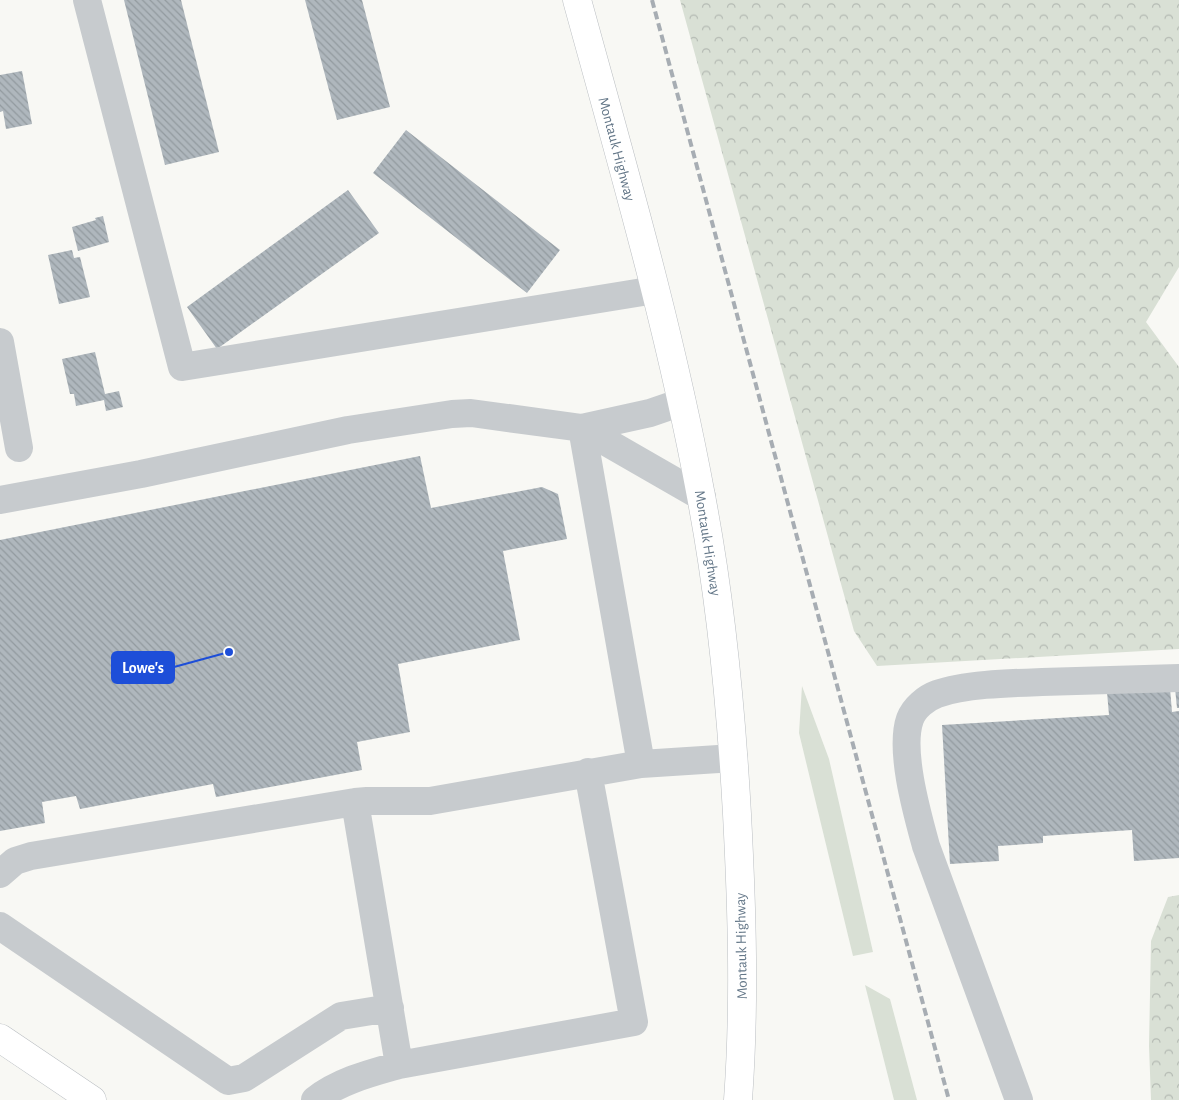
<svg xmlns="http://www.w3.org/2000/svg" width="1179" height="1100" font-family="'Alegreya Sans',sans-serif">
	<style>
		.green { fill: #d9e0d5 }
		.forest { fill: url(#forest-crowns) }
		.building { fill: url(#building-back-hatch) }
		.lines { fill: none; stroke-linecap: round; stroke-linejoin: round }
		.major-casing { stroke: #babec2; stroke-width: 29 }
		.minor { stroke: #c7cbce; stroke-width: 28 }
		.major { stroke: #fff; stroke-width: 28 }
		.rail { stroke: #a7adb3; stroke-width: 4; stroke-dasharray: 8 4; stroke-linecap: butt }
		.labels { text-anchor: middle; stroke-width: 5; stroke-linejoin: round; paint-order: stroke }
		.street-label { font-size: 15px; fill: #647788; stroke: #fff }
		.leader { fill: none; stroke: #1d4ed8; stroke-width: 2 }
		.callout-dot { fill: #1d4ed8; stroke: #fff; stroke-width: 2 }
		.callout { fill: #1d4ed8; stroke: #1d4ed8; stroke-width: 2 }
		.callout-label { font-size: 16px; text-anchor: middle; font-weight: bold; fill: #fff }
	</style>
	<defs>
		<pattern id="forest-crowns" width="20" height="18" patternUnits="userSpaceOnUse" patternTransform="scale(1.25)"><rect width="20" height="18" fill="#d9e0d5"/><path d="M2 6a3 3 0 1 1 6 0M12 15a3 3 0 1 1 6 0" fill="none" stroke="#b4bab3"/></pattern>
		<pattern id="building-back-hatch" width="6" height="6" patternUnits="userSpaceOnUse" patternTransform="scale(1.25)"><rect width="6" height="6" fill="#afb7bd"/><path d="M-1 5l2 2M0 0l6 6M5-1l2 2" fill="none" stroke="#929a9f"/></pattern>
	</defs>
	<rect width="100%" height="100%" fill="#f8f8f4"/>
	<path class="green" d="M802,686L829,759L873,952L853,956L799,733Z
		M865,985L890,999L917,1100H894Z"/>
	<path class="forest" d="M680,0H1179V267L1146,322L1179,367V649L877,666L854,631Z
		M1179,895V1100H1151L1149,1046L1151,941L1168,897Z"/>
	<path class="building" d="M124,0H181L219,152L165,165Z
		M305,0H362L390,107L337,120Z
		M22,71L32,124L6,129L3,111L0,112V75Z
		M406,130L560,250L527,293L373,173Z
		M348,190L379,233L217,349L187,307Z
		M103,216L109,242L78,251L72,227L96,220L95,218Z
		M72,250L74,258L80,257L90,297L59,304L48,255Z
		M95,352L105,394L119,391L123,407L106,411L104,400L76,406L74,394H70L62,359Z
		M420,456L431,508L542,487L558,494L567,539L503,551L520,640L398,664L410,732L357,742L362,770L216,797L213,784L80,809L76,796L42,802L45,823L0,831V540Z
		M1170,688L1172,712L1179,711V858L1134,861L1132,830L1043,836V843L998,846L999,861L950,864L942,725L1109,715L1107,692Z
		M1175,688H1179V708H1177Z"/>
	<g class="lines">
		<defs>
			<path id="major" d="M577,0C622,164 670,328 701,496C721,600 731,707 737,814C742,909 745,1005 738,1100
				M0,1038L92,1100"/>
		</defs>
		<use href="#major" class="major-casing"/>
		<path class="minor" d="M87,0L182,367L655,290
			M0,342L19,448
			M582,428L641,764
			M582,428L702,497
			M0,500L141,474L348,430L452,414L471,413L582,428L650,413L682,402
			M355,802L399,1065
			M0,874L15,861L31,856L355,802L367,801H430L641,764L734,758
			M0,926L228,1081L244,1078L341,1016L390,1008
			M315,1100C339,1081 371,1073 399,1065L634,1022L588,772
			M1019,1100L926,846C917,813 899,750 910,719C914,708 926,698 937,694C965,684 1012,683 1042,682C1088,681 1133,679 1179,678"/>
		<use href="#major" class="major"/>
		<path class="rail" d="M652,0L949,1100"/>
	</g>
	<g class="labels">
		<g class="street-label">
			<text transform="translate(617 149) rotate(75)" y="5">Montauk Highway</text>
			<text transform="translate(708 543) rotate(81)" y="5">Montauk Highway</text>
			<text transform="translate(741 946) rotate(-91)" y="5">Montauk Highway</text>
		</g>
	</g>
	<path class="leader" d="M229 652L174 667"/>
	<circle class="callout-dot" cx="229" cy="652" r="5"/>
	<rect class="callout" x="112" y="652" width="62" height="31" rx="5"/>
	<g class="callout-label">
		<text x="143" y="673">Lowe's</text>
	</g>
</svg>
